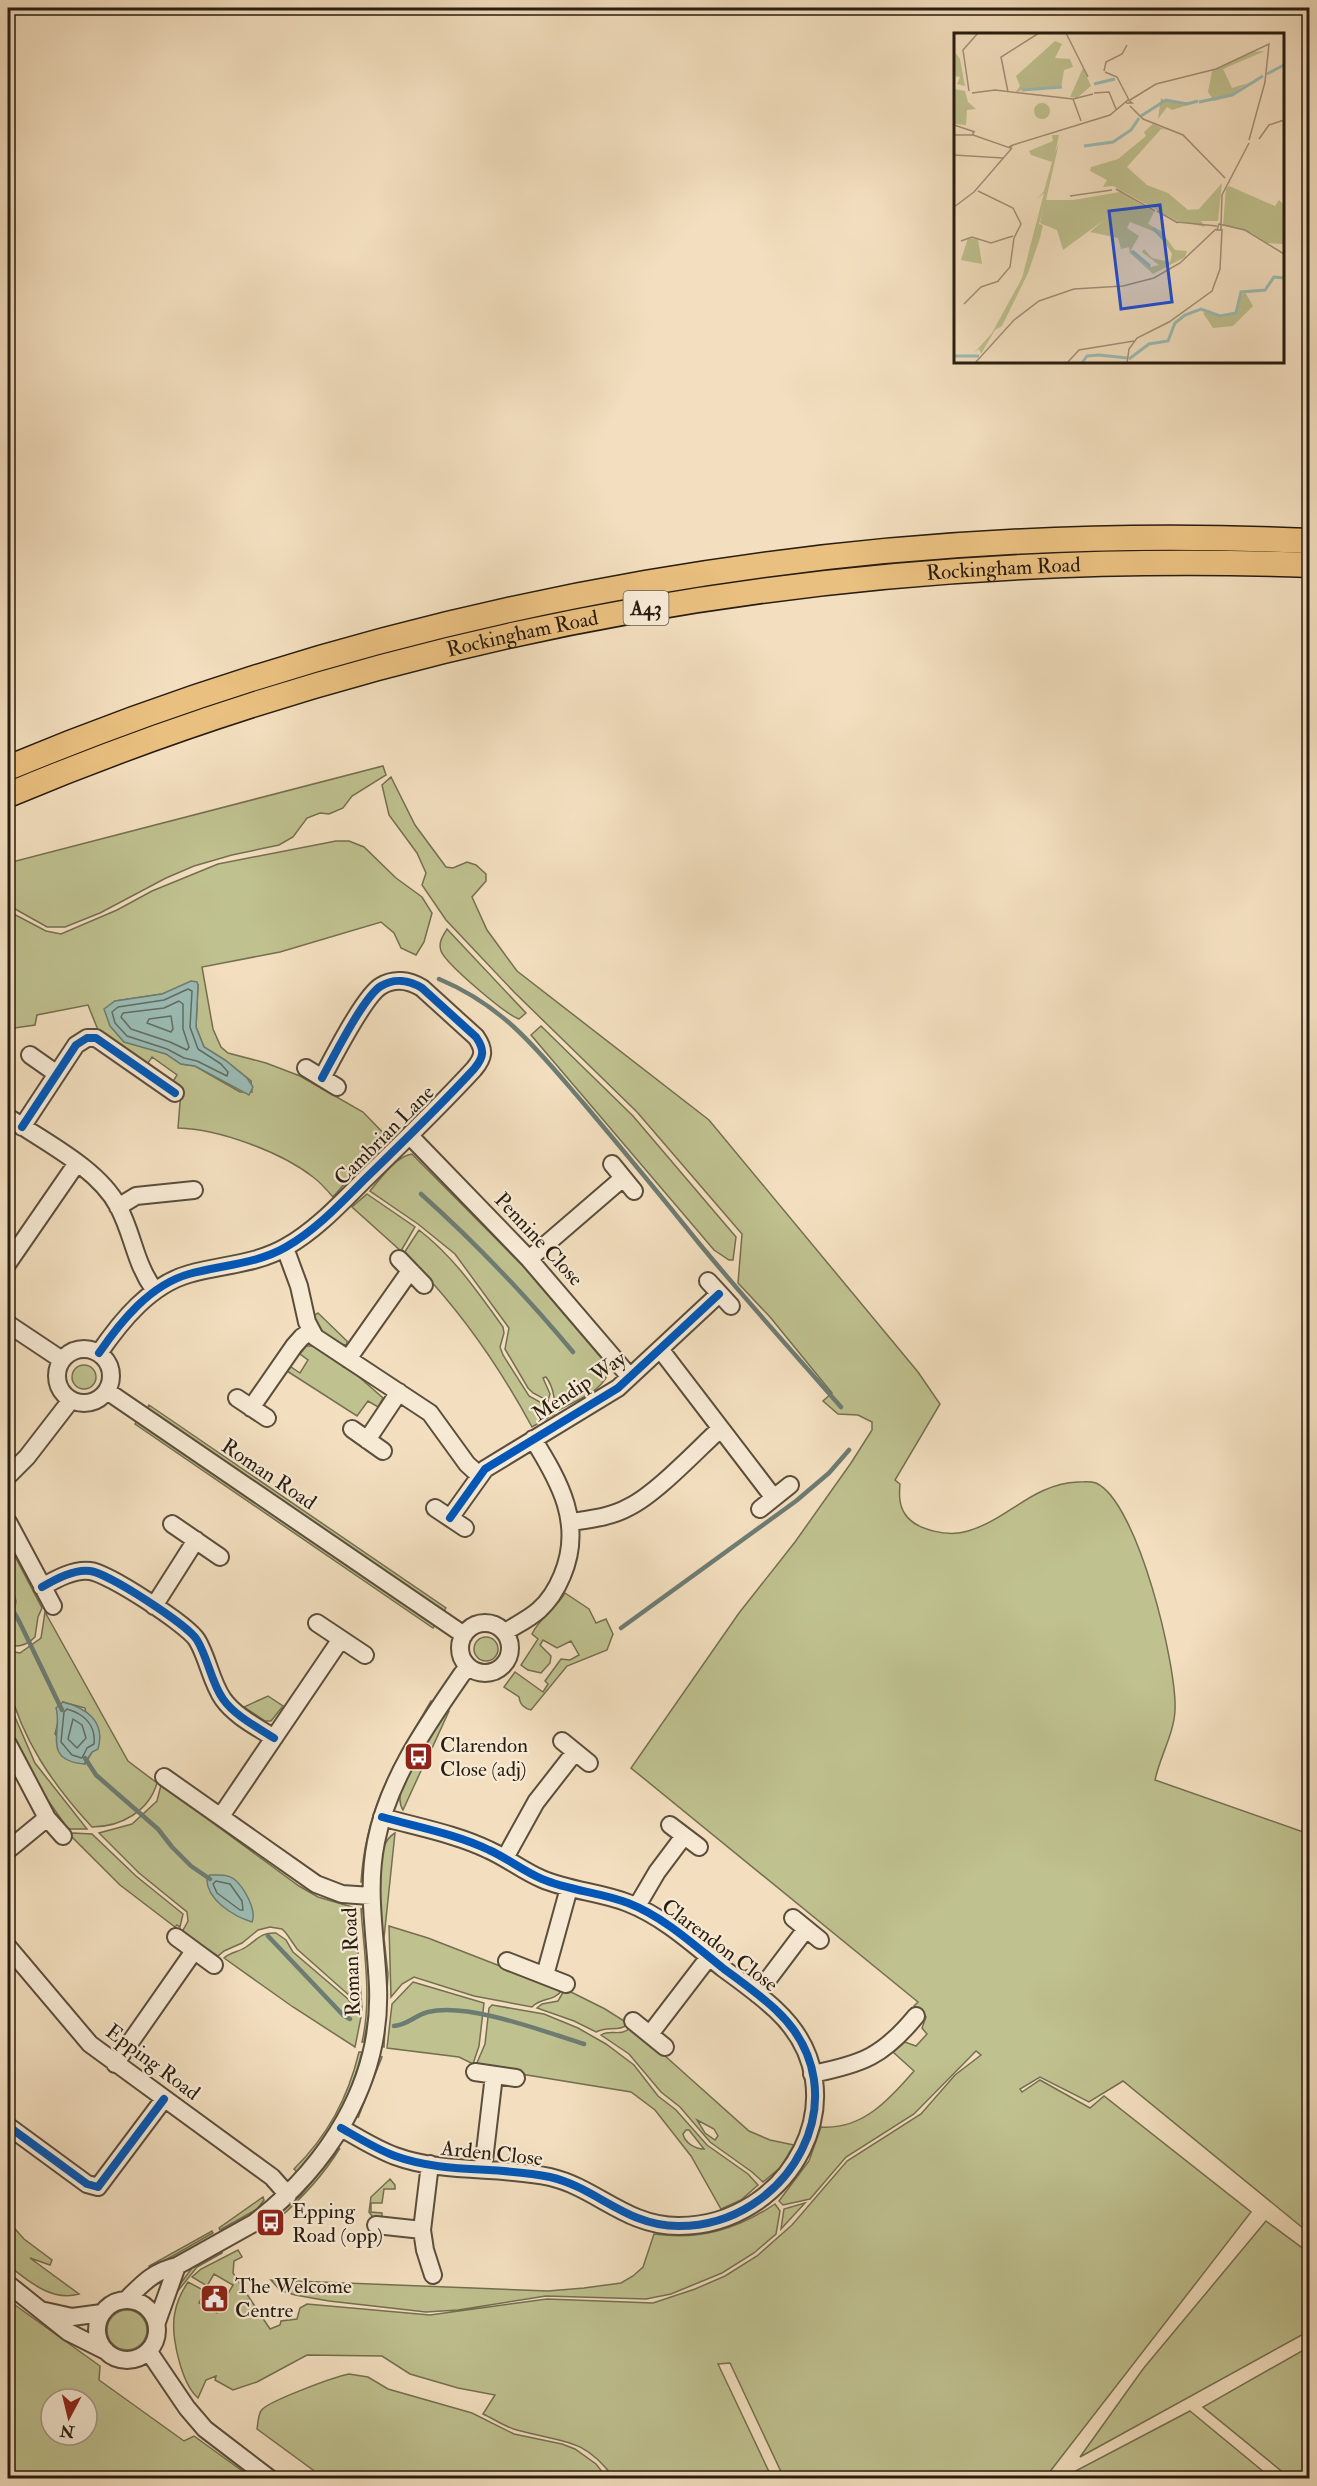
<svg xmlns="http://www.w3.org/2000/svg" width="1317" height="2486" font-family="'IM FELL Double Pica',serif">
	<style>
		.green { fill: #bfc18f; stroke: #746f50; stroke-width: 1.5; fill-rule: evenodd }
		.water { fill: #9bbcb5; stroke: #6d7c73; stroke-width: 1.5 }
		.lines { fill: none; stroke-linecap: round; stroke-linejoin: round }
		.shore { stroke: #626c62; stroke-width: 1.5 }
		.stream { stroke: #6d7c73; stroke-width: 4.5 }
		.minor-casing { stroke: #5b4e3c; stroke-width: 20 }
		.highway-casing { stroke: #281d10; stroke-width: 27 }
		.minor { stroke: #f7ead5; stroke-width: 16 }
		.highway { stroke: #eac080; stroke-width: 24 }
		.cycleway-casing { stroke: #f7ead5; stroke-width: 11 }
		.cycleway { stroke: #0057b8; stroke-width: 8 }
		.labels { text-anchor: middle; stroke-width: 4.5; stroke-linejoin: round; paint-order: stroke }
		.shield { fill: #f7ead5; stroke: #665a4b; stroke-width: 1.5 }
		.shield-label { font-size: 20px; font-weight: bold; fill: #281d10 }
		.street-label { font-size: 21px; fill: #281d10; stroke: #f7ead5 }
		.poi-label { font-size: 21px; fill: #281d10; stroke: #f7ead5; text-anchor: start }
		.inset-river { fill: none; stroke: #9bbcb5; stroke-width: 3 }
		.inset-road { fill: none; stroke: #a29179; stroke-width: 1.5 }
		.view { fill: #1d4ed8; fill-opacity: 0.15; stroke: #1d4ed8; stroke-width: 3 }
		.inset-edge { fill: none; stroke: #281d10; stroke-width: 3 }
	</style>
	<rect width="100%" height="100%" fill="#f3dfbf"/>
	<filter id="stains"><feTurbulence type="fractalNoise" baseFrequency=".00333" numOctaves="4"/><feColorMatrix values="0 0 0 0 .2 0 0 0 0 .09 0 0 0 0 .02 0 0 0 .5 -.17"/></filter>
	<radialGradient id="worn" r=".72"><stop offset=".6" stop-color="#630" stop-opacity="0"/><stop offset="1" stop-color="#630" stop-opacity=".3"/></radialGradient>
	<path class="green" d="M383,766L386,775L352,796L343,808L329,814L320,813L307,818L293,837L279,845L232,855L194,866L166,878L100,913L65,927H47L8,905V863Z
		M391,777L415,825L446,867L453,868L467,862L476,865L486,874V881L472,897L487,930L517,971L709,1120L918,1372L940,1404L895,1480L900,1484C899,1495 899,1505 905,1514C916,1531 950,1537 968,1531C1009,1519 1032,1484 1078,1482C1084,1482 1090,1481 1096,1483C1138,1502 1177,1666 1175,1710C1174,1734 1160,1756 1155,1780L1309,1834V2233L1123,2081L1089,2102L1040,2077L1020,2089L1022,2092L1040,2080L1090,2108L1104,2096L1251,2212L1045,2478H784L730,2363L718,2364L772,2478H614C583,2436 562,2443 517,2430C505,2427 494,2419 483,2414L495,2395L458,2388L410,2374L382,2356L307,2355L257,2382L233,2390L215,2380L216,2376L206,2380L198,2398C181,2383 170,2334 175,2312C177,2301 182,2291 188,2282L205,2291L199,2303L217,2313L233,2285L214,2274L207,2286L192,2277L201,2269L238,2250L242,2257L234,2261L233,2273L270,2329L280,2325L281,2321L297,2319L300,2308L307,2304L430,2315L547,2299L653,2303L695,2289L725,2276L757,2256L792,2225L847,2161L921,2114L955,2075L981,2055L976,2051L914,2114L846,2157L810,2199L783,2205L779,2201L809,2161L821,2127C862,2130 889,2100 914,2071L893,2052L905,2042L916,2046L927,2034L922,2028L926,2017L914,2006L918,2002L631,1768L739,1613L795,1542L851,1463L872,1430V1422L858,1415L838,1414L823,1401L832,1393L770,1317L738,1283L742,1234L637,1112L514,992L446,920L422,885L426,873L417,853L389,815L382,785Z
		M336,841H349L364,847L396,878L422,897L432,913L424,942L416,955L401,948L394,933L381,922L280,952L202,967L213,1029L221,1047L228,1053L266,1063L300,1076L363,1112L390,1140L352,1175L333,1197C327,1190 320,1182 313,1177C281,1152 219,1129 178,1128L181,1090L172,1083L177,1075L152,1057L146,1066C135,1051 116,1044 100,1035L88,1005L37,1015L35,1025L8,1029V911L46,931L61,934L117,910L152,891L218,864ZM198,985L196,1027L204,1047L225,1060L251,1081L252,1092H240L195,1066L181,1064L166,1054L146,1047L115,1001L162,994Z
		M447,929L526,1013L519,1019C505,1014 446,964 441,951C438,942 443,936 447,929Z
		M541,1026L633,1116L736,1237L733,1260H729L714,1250L531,1035Z
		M412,1154L523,1266L609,1367C608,1390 576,1400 559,1410C551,1400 557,1391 546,1377L543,1378L550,1394L548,1401L533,1393L528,1388L505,1349L509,1328L455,1254L418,1224L370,1191C380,1179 396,1156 412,1154Z
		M367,1194L415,1227L401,1251L352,1207Z
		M419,1230C454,1257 477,1291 503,1327L504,1333L500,1347L503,1355L529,1396L547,1406L554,1414L532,1427C498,1364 456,1304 404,1253Z
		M318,1313L347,1341V1345C330,1345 320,1330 312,1317Z
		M306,1346H313L359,1377L383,1398L378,1407L368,1401L357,1416L287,1371L291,1367L300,1373L308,1360L300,1354Z
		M72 1377a12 12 0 1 1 24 0a12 12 0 1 1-24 0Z
		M149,1405L446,1608L443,1612L146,1410Z
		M138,1419L436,1624L433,1628L135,1424Z
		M8,1543L42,1608L38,1617L35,1637C28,1645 18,1647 8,1646V1615L14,1613L12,1584L8,1575Z
		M565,1593L589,1609L596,1623L606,1619L613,1634L607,1650L567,1666L531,1710C524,1708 520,1705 519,1697L504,1687L515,1672L543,1692L548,1684L545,1681L561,1659L570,1660L579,1655L571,1641L557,1648L543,1640L540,1645L551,1656L550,1663L541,1673L528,1670L521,1665L538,1639L532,1634C538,1620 556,1608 565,1593Z
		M45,1612L128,1761L157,1783C149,1811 121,1827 92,1827C53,1785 22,1740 8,1684C5,1674 8,1661 8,1651L20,1653L41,1638ZM63,1702L85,1708L92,1752L85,1764L55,1734Z
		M474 1649a12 12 0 1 1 24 0a12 12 0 1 1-24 0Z
		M268,1696L283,1706L271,1721H265L244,1707Z
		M8,1701L35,1763L87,1829H68L33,1779L8,1729Z
		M431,1701L434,1702L383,1793L371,1827L363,1882H361C366,1806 394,1764 431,1701Z
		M447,1710L449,1711L427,1759L423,1756L424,1753L421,1751Z
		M417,1758L425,1762L403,1810C393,1795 410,1773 417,1758Z
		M161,1785L299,1886L318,1897L352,1907L355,1911L362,2009L351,1997L297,1949L286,1933L282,1929L270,1927L258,1930L242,1943L224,1951L218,1956L182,1932L188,1921L187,1912L139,1873L99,1833L132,1824L157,1801Z
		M73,1833L92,1834L136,1876L183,1914L180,1927L177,1925L175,1927L120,1885L70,1835Z
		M395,1833L384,1938L388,1974L384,2047L381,2046C385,2024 387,1999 386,1977C385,1946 364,1850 395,1833Z
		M363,1908L370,1984L369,2013L364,2042H362C372,1999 364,1953 361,1909Z
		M389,1926L428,1938L562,1990C554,2002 541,1997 532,2007L474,1996L414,1977L402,1984L391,1997Z
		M276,1933L286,1940L293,1952L348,1999L361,2017L355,2047L293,2007L224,1958C230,1952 239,1952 246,1947C258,1939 261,1932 276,1933Z
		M413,1982L484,2003L479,2046L473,2064L459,2057L387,2048L392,2004Z
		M565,1989L605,2009L629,2024C619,2032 607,2026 596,2032L574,2021L537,2008L542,2004L558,2001Z
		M492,2005L544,2014L578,2028L606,2044L634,2065L658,2096L676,2110L707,2145L748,2174L758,2185L741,2200L721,2209L691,2156L655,2110L631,2092L521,2074L520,2070L476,2065L485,2044L489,2008ZM686,2130H689L704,2149C695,2149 685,2143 683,2134Z
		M630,2028L664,2055L749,2131L770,2140L794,2145L781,2167L763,2182L752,2172L710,2142L680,2107L661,2092L629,2054L601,2035C610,2029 621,2037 630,2028ZM697,2120L714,2129L718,2136L715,2140L705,2133Z
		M359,2052H362C353,2090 329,2149 297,2172L294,2169C328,2135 348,2098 359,2052Z
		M379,2056L382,2057L358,2118Z
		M340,2148C323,2176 301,2199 277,2220L275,2218L301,2195Z
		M390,2179L395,2185V2189H384L382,2203H371V2212L382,2213V2217L375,2216L374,2219L369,2212L371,2197Z
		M263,2197L264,2200L257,2209L220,2230L219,2228Z
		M805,2203L781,2229L784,2209Z
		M775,2204L780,2211L776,2234L754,2253L722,2273L671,2294L646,2299L546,2296L458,2310L426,2312L329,2301L295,2295L280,2290L271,2280L548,2291L584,2288L621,2283L633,2276L643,2267L654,2234C700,2240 736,2230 775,2204Z
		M8,2221L24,2239L52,2260L50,2265L30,2258L79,2294C52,2302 28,2281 8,2265Z
		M1266,2221L1309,2253V2331L1080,2457L1143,2369Z
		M212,2231L213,2233L150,2269L149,2266Z
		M222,2251V2253L197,2267L177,2292L175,2291L192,2268Z
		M8,2300L100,2366L99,2380L184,2441L194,2436L252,2478H8ZM51,2399H87V2435H51Z
		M107 2330a20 20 0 1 1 40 0a20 20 0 1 1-40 0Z
		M1309,2347V2478H1290L1203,2407Z
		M349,2374L368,2377L388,2389L472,2413L514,2434L562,2444L575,2449L596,2464L607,2478H324L257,2429C258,2424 258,2415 261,2411C265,2402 337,2376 349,2374Z
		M1190,2411L1271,2478H1065L1066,2476Z"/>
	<path class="water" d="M191,981L197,982L198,985L196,1027L204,1047L225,1060L247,1078L253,1087L249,1095L195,1066L181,1064L166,1054L124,1042L110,1026L104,1009L115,1001L162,994Z
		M8,1575L16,1601L14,1613L8,1615Z
		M63,1702C86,1708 106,1721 98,1749L92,1752L84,1764C41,1760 63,1730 56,1708Z
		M210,1875C218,1875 227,1874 234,1879C244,1887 257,1910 252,1922C233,1916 205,1899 207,1877Z"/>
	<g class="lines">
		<path class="shore" d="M188,989L192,991L190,1027L198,1049L221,1064L228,1072L227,1076L197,1061L184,1058L167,1049L127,1036L115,1023L112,1012L118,1007L164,1000Z
			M179,1001L183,1004V1029L189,1047L187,1050L170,1042L131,1029L121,1017L123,1013L164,1008Z
			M171,1016L173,1029L171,1032L147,1023L149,1019Z
			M67,1709C84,1714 96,1725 94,1744L87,1748L82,1758L72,1755L61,1742L64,1712Z
			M73,1719L82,1725L86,1738L77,1748L68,1739Z
			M216,1881L230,1884L242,1901L243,1910H240L217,1893L213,1884Z"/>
		<path class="stream" d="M439,979C506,1007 539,1052 585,1105C623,1150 661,1196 698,1242C744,1298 793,1352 841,1407
			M421,1194C476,1243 526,1296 573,1352
			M8,1602L19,1621L62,1710
			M621,1628L796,1501L829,1473L849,1450
			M85,1758L96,1775L158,1829L172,1847L191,1866L210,1879
			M268,1936L343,2015L350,2019
			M394,2026C408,2025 415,2015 428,2012C468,2002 545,2032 584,2044"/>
		<defs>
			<path id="minor" d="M30,1055L57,1074
				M306,1068L337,1087
				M8,1117C43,1141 98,1168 118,1206C134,1236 134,1262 155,1291
				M22,1127L76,1045L87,1038H96L175,1093
				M410,1136L529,1259L630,1377
				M612,1164L634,1191
				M118,1207L136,1196L194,1190
				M285,1248L299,1286L307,1322L315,1337L430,1413L467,1464L479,1475
				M399,1259L424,1285
				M529,1259L623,1178
				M8,1263L77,1163
				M708,1281L731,1306
				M8,1324L62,1360
				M57 1376a27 27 0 1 1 54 0a27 27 0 1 1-54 0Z
				M660,1349L774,1498
				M99,1353C121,1321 150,1285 189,1274C221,1265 257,1264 286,1247C316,1230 341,1203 365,1179C402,1143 439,1107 474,1069C484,1057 485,1050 476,1037L422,988C409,980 394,978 381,986C364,996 333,1058 322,1078
				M348,1359L410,1271
				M107,1391L464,1635
				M237,1398L267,1418
				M251,1408L294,1346L302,1337L311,1331
				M352,1429L383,1451
				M367,1440L399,1392
				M8,1476L27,1457L71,1400
				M435,1508L465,1528
				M760,1509L790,1485
				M450,1518L485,1469L618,1388L719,1294
				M8,1522L53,1606
				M571,1522C591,1519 611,1517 629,1507C656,1494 697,1450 720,1429
				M172,1524L220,1557
				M42,1587C56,1579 74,1569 90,1571C108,1573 188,1625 197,1640C208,1658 211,1682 223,1699C235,1716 257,1727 274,1738
				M154,1606L196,1540
				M317,1623L365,1655
				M460 1648a25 25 0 1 1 50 0a25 25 0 1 1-50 0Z
				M505,1632C516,1625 529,1619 539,1610C549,1601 557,1588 562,1576C584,1525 560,1482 533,1439
				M562,1741L589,1763
				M8,1744L47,1818L63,1836
				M164,1777L316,1884L342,1894L371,1896
				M221,1816L341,1639
				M670,1825L699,1847
				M8,1850L47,1818
				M505,1858L536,1802L575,1752
				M637,1906L657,1872L684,1836
				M793,1918L820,1940
				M176,1937L214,1965
				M8,1947L90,2044L272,2177L288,2195
				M507,1961L566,1984
				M545,1975L569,1888
				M757,1994L806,1929
				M633,2021L665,2047
				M650,2034L709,1957
				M115,2064L194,1951
				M475,2072L516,2078
				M812,2074C863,2064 883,2056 916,2016
				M8,2126L87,2184L98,2187L164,2099
				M341,2128C359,2138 376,2149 395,2156C444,2174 500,2166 550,2177C597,2188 626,2226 678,2226C789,2227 865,2093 776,2010C760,1995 742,1982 724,1969C694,1945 664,1917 628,1903C600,1892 570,1891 542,1879C523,1871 507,1858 489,1850C456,1834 417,1827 382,1817
				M430,2164L422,2230L425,2250L433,2275
				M483,2169L494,2075
				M376,2225L422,2230
				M8,2284L68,2332L106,2351
				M127,2299C143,2283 154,2271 177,2266L254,2223C327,2167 382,2083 378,1987C376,1938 366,1891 376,1842C388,1780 426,1726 462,1674L469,1667
				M97 2330a30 30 0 1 1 60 0a30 30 0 1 1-60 0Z
				M45,2311L72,2317L102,2313
				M157,2322L177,2266
				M149,2352L187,2408L205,2429L269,2478"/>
			<g id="highway">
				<path d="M8,768C418,597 866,521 1310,541"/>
				<path id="s1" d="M8,795C425,620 858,549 1310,565"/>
			</g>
		</defs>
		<use href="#minor" class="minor-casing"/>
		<use href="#highway" class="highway-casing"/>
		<use href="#minor" class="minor"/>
		<use href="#highway" class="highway"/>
		<defs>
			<path id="cycleway" d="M22,1127L76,1045L87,1038H96L175,1093
				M99,1353C121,1321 150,1285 189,1274C221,1265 257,1264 286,1247C316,1230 341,1203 365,1179C402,1143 439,1107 474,1069C484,1057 485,1050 476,1037L422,988C409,980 394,978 381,986C364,996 333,1058 322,1078
				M450,1518L485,1469L618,1388L719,1294
				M42,1587C56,1579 74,1569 90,1571C108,1573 188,1625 197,1640C208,1658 211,1682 223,1699C235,1716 257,1727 274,1738
				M8,2126L87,2184L98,2187L164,2099
				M341,2128C359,2138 376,2149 395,2156C444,2174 500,2166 550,2177C597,2188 626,2226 678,2226C789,2227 865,2093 776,2010C760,1995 742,1982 724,1969C694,1945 664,1917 628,1903C600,1892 570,1891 542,1879C523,1871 507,1858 489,1850C456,1834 417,1827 382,1817"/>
		</defs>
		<use href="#cycleway" class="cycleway-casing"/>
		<use href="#cycleway" class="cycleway"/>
	</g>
	<defs>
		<symbol id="bus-square" viewBox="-11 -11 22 22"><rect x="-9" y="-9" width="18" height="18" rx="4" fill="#8f2418" stroke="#f7ead5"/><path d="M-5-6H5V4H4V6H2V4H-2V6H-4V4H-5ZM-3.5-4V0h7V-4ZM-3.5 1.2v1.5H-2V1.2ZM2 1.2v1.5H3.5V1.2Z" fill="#fff"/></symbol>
		<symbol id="civic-square" viewBox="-11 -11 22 22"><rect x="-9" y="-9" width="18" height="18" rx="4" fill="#8f2418" stroke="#f7ead5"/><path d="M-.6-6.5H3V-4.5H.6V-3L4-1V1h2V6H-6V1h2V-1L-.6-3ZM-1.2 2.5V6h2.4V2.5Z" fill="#fff"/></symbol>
	</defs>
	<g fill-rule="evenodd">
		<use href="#bus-square" x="402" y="1740" width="33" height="33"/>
		<use href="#bus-square" x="254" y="2206" width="33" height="33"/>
		<use href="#civic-square" x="198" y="2282" width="33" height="33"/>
	</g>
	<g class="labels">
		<rect class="shield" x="623.5" y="591" width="45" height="34" rx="4.5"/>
		<g class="shield-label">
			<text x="646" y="615">A43</text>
		</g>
		<g class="street-label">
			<text dy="7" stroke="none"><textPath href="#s1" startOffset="1026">Rockingham Road</textPath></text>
			<text dy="7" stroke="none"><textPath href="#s1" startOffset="540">Rockingham Road</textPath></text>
			<text transform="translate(384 1135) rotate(-45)" y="7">Cambrian Lane</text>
			<text transform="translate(539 1239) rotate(47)" y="7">Pennine Close</text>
			<text transform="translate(579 1386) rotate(-34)" y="7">Mendip Way</text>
			<text transform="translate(269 1474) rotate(34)" y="7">Roman Road</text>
			<text transform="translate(720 1945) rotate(37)" y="7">Clarendon Close</text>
			<text transform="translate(351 1962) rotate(-92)" y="7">Roman Road</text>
			<text transform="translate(153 2062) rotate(37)" y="7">Epping Road</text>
			<text transform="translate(492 2153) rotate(6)" y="7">Arden Close</text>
		</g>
		<g class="poi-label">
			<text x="440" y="1752">Clarendon<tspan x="440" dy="24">Close (adj)</tspan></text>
			<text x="292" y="2218">Epping<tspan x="292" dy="24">Road (opp)</tspan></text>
			<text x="235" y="2293">The Welcome<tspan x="235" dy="24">Centre</tspan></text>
		</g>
	</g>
	<g transform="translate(954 33)">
		<rect width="330" height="330" fill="#f3dfbf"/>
		<path d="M101,8L108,11L101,25L116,26L119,34L110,37L107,55H74L61,60L66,53L62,43ZM0,18L6,26L11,53L3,51L6,44L0,43ZM311,18L269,36L278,55L294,50L280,59L281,62L260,68L254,59L258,38L298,19ZM129,35L137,53L123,65L116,64ZM0,56L11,58L14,69L22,76L13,77L12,92L0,91ZM207,65L210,67L240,70L218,77L213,74L204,86ZM80 78a8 8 0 1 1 16 0a8 8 0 1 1-16 0ZM199,91L212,97L207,96L173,134L193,152L214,160L234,177L245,176L268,150L264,188H247L251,194L221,187L159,153L149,154L153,147L136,138L137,134L164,126L192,103L190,99ZM98,102H105L101,120L105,110L92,167H119L166,159L200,179L194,191L207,198L221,217L233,218L231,224L199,241L176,220L175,214L167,216L164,205L136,199L150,187L109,217L103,197L86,190L89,176L85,191L89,192L86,205L74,240L48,293L41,297L27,321L25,316L20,320L38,300L68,245L90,160L83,166L90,158L98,129L77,122L75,118L99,108ZM176,189L194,196L192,206L194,196L205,201L212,210L209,213L212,211L218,221L216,229L198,225L190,216L188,219L205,232L197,234L177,217L185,203L173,195ZM275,153L321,173L325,167L330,172V211L313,210L298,200L269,192L272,155ZM14,205L24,206L28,231L7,227ZM291,259L299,273L279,293L259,295L249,280L254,277L267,284L282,281L286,263Z" fill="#bfc18f" fill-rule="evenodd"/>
		<path class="inset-river" d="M313,41L330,32M140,51L161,46M68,57L108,54M245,69L278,62L309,43M187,83L212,67L233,71L244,68M130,113L159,109L177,97L185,85M199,195L212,209M178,218L196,233M0,323H25M175,326L195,311L214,308L221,290L231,282L247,276L266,283L282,280L287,259L311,257L320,244L330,245M128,330L133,323L145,322L173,325"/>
		<path class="inset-road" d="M112,0L134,44M150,38L152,29L168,21L173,12M151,39L163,44L175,67M15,58L9,17L24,0M54,59L47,24L85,0M18,60L41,57L119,66M140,60L155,59L162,76M176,67L202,51L262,36L315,11L311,49L295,107M176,73L189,86L229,102L271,145M127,88L119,66L139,61M0,92L21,99M19,99V102L56,115L59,112L55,114M0,102H19M305,106L315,92L330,87M59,112L156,82L174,67L178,70H172M0,122L49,125M162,156L201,178M24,158L59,175L67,191L60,205L56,234L44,248M116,163L158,157M0,174L20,159L58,115M203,178L224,190M223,189L263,193M267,192V197H263L265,191L291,197L330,221M267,192L268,162L295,110M7,208L18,204L37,210L59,203M10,271L27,254L45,248M21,330L60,287L85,268L120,256L169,253L200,245L226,230L262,196M113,330L125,317L180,308M173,330L175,316L183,305L215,289L258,258L266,236L268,196"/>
		<path class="view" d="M206,172L218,269L167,276L155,178Z"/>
		<rect width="330" height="330" class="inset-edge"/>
	</g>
	<rect width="1317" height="2486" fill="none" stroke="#f3dfbf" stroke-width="30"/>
	<rect x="9" y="9" width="1299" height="2468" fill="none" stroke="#281d10" stroke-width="3"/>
	<rect x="15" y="15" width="1287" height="2456" fill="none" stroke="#281d10" stroke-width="1.5"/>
	<g transform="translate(69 2417) rotate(187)"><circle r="28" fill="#f7ead5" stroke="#a49886" stroke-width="1.5"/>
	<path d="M0-4.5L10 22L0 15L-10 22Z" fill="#8f2418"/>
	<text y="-9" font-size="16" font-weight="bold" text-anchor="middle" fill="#281d10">N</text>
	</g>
	<rect width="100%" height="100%" filter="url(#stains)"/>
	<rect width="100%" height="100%" fill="url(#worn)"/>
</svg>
